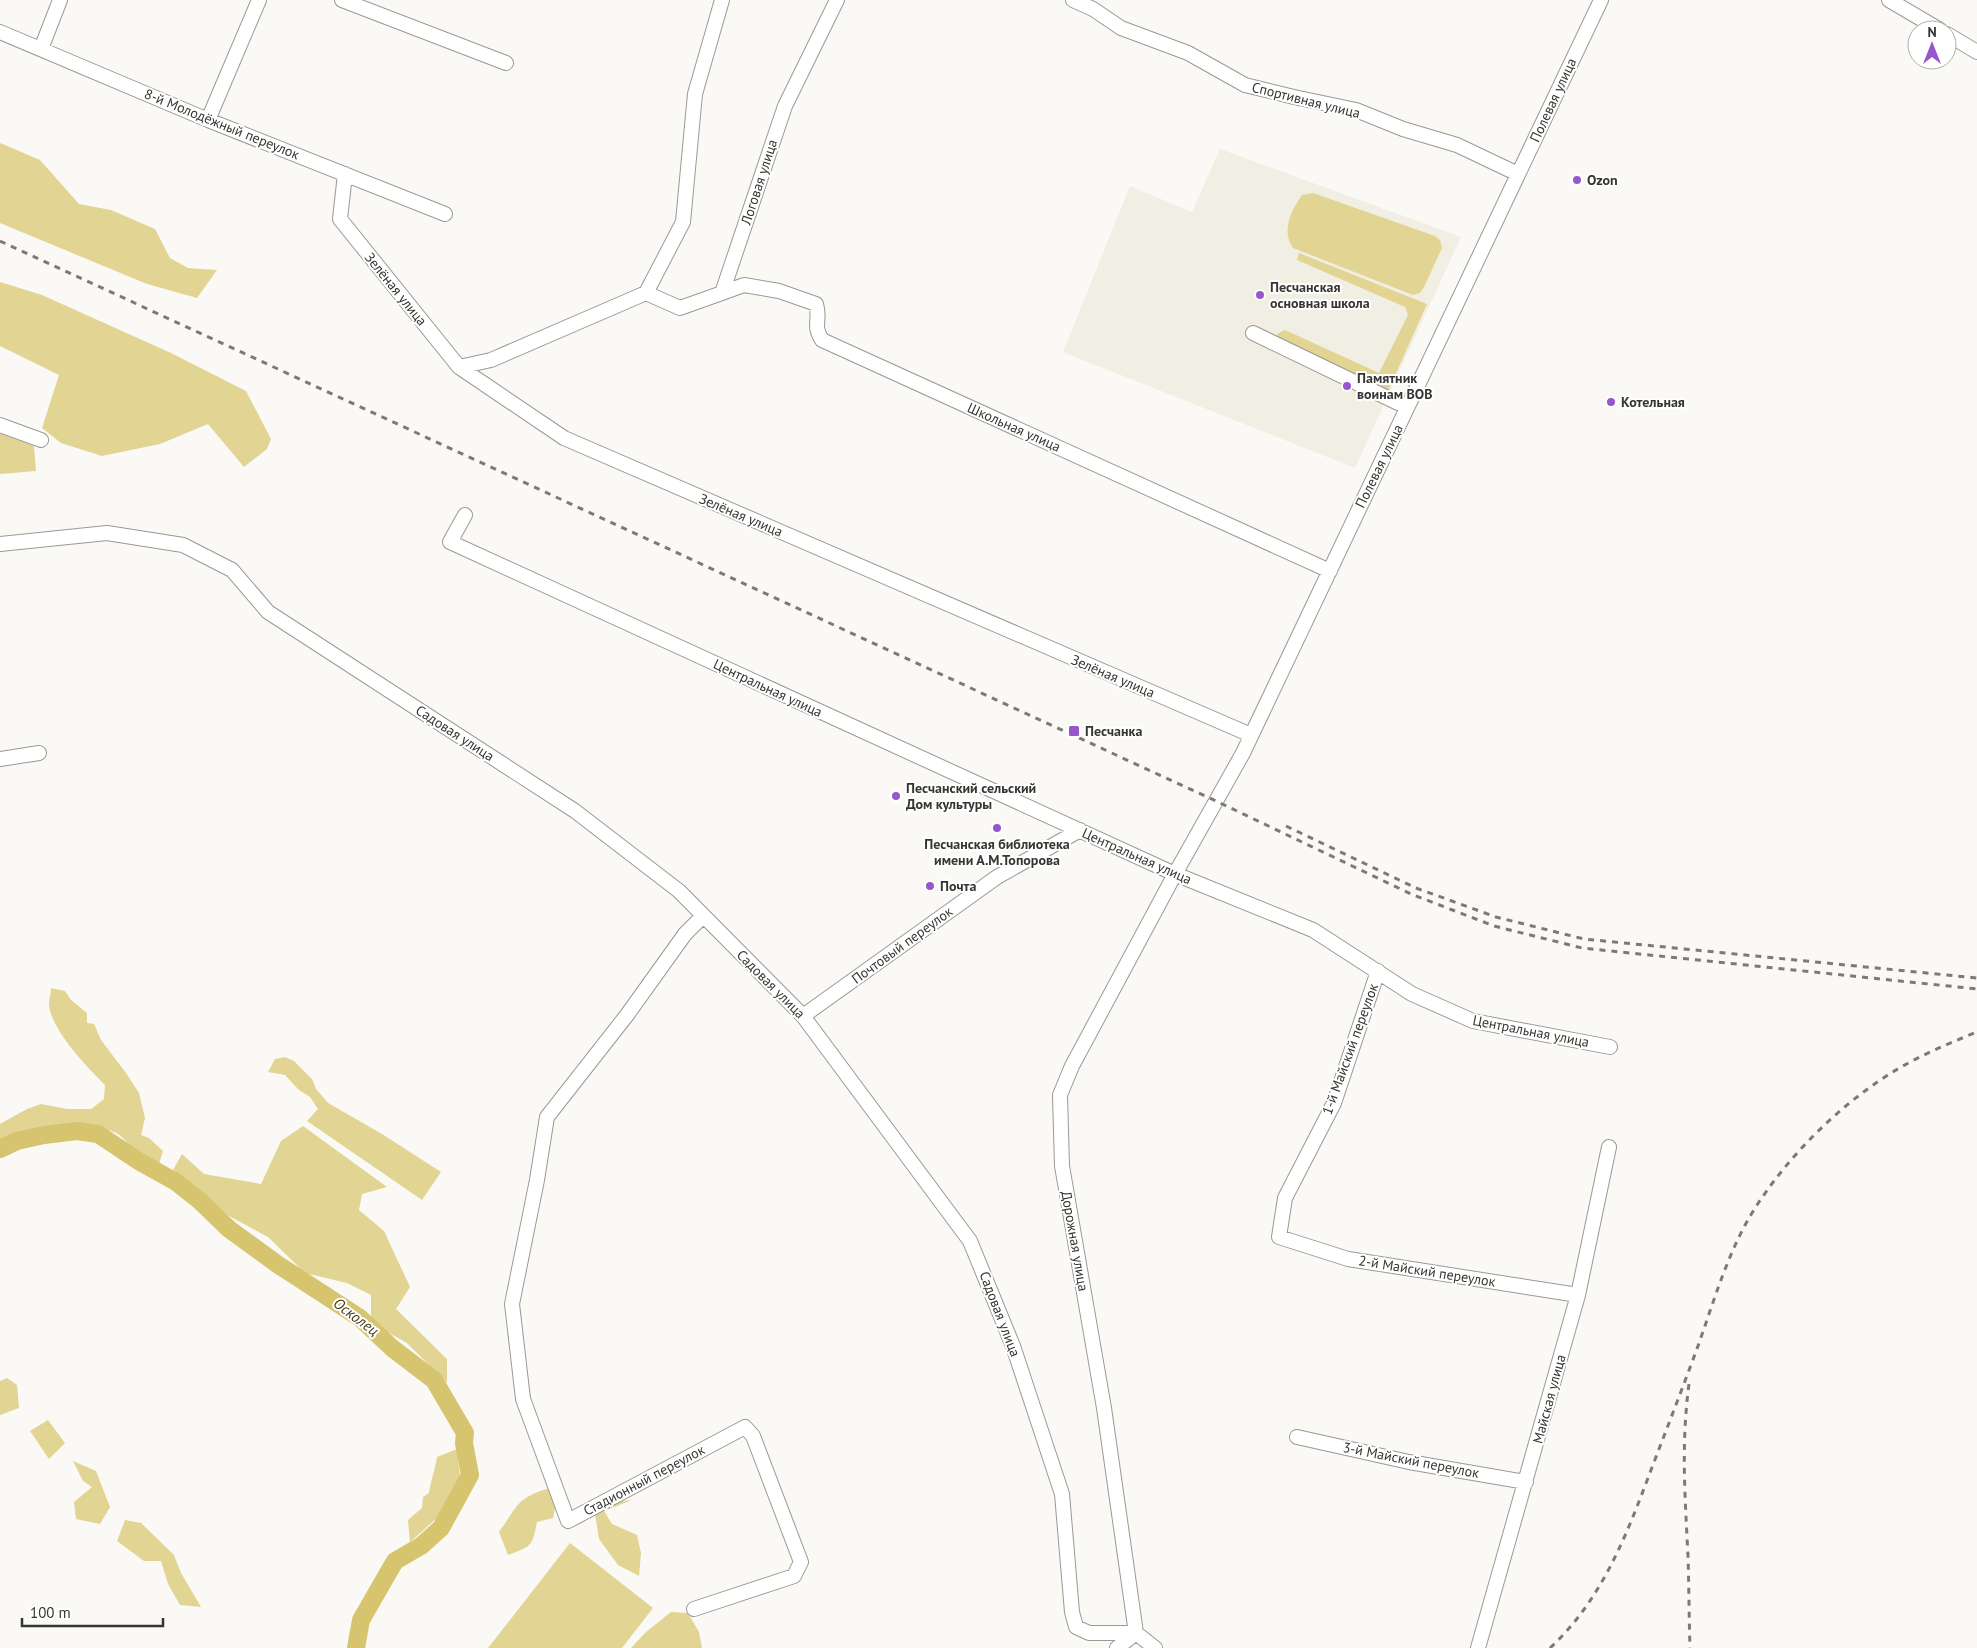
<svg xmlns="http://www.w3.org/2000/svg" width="1977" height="1648" font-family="'PT Sans',sans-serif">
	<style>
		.built { fill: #f1eee3 }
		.green { fill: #e2d493 }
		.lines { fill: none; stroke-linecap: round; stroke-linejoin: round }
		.river { stroke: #d6c46f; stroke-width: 18 }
		.minor-casing { stroke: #9a9995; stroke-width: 16 }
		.minor { stroke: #fff; stroke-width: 14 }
		.rail { stroke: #7b7a78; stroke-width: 3; stroke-dasharray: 6 6; stroke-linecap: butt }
		.poi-dot { fill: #9756cb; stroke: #fff; stroke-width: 2 }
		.labels { text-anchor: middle; stroke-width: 4; stroke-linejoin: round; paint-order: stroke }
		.street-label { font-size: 14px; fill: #353533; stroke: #fff }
		.poi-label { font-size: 14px; font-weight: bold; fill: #353533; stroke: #fff; text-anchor: start }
		.water-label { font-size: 15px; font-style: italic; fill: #443c17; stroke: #fff }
	</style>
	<rect width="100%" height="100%" fill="#faf9f5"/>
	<path class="built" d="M1220,149L1461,237L1355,468L1063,352L1130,186L1192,212Z"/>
	<path class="green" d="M0,143L40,160L79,204L111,210L155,229L170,258L188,268L217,270L197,298L147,284L0,223Z
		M1313,193L1435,236L1440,240L1442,248L1424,287L1420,293L1413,295L1293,248C1281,231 1291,211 1302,195Z
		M1299,253L1427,304L1388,391L1279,340L1277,334L1285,330L1379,373L1408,315L1405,307L1297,260Z
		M0,282L42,295L171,353L246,391L271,439L267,449L244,467L208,424L160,444L102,456L61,443L42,428L59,375L0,346Z
		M0,433L34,446L36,471L0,474Z
		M51,988L65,991L71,1000L87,1013V1023L94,1024L101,1040L126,1073L139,1093L145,1118L141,1135L149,1138L163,1151L159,1164C151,1160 142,1157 135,1151C129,1145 123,1136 116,1133C82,1116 31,1127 0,1144V1124L27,1109L41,1104L67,1109H91L104,1099L105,1085C88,1068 50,1029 49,1004C49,999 51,993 51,988Z
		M285,1057L294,1061L312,1079L316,1089L328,1103L382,1134L441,1172L422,1200L307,1121L318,1109L310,1097L299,1090L285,1075L268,1072L275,1059Z
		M303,1126L387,1187L362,1194L359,1210L384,1231L410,1287L396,1309L447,1359V1383L407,1343L371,1323V1295L347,1283L305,1273L268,1237L229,1216L173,1170L182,1154L204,1174L261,1184L281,1141Z
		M7,1378L17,1385L19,1408L0,1415V1381Z
		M48,1420L65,1443L49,1459L30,1431Z
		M457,1449L460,1477L437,1518L410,1542L408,1520L422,1508L423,1497L429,1493C431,1480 435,1470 437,1457Z
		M73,1461L96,1471L110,1507L100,1524L76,1519L74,1502L92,1487L83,1481Z
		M549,1488L557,1500L553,1518L537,1522C532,1547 532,1546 508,1555L499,1532C518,1506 515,1499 549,1488Z
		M632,1500L604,1511L612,1524L637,1535L641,1553L639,1576L618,1565L599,1539L595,1514L606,1503Z
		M125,1520L141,1523L174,1555L181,1573L201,1607L180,1605L168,1584L161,1561H144L117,1541Z
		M570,1543L653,1608L622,1648H488Z
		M671,1612L688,1613L699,1632L702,1648H631L646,1632Z"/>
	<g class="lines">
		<path class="river" d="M0,1149L17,1141L44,1135L77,1131L98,1134L140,1162L176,1182L200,1201L229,1229L277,1264L360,1318L392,1348L434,1380L465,1433L464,1443L470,1475L441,1528L421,1546L395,1561L361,1620L356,1648"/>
		<defs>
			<path id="minor" d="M342,0L506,63
				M1073,0L1093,9L1121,28L1188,53L1245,85L1294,97L1356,110L1403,129L1457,145L1518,174
				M1889,0L1940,30
				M0,32L208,120L445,214
				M1947,34L1977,52
				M41,49L60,0
				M208,120L259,0
				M345,174L340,219L459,367L564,438L1251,735
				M646,293L680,308L722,293L785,106L837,0
				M722,293L744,285L779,291L816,304C821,321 812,324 822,340L1330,571
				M1253,333L1398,403
				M459,367L491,360L646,293L683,222L695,94L722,0
				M0,425L41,440
				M465,515L450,542L1175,874L1313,930L1412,994L1473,1021L1610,1047
				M0,544L107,533L183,545L232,570L268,612L575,811L679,891L803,1016L970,1241L1013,1346L1062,1494L1072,1612L1076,1627L1089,1633H1136
				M0,759L39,753
				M1378,971L1334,1103L1285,1198L1279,1237L1348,1259L1578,1295
				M803,1016L997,877L1080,830
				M1297,1437L1409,1462L1526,1482
				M694,1609L794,1576L801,1562L753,1436L745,1427L568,1521L523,1399L512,1304L537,1180L547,1117L627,1015L685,934L703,916
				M1136,1633L1104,1408L1062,1166L1060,1095L1072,1066L1175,874L1243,753L1601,0
				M1136,1633L1155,1648
				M1117,1648L1136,1633
				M1478,1648L1578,1295L1609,1147"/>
		</defs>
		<use href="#minor" class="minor-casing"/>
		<use href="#minor" class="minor"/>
		<path class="rail" d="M0,241L1216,801L1411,894L1494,926L1582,948L1977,989
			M1286,826L1416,888L1496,917L1584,939L1977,978
			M1689,1384C1681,1444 1685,1496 1688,1556C1689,1587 1689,1617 1690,1648
			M1550,1648C1602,1600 1627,1534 1651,1470C1667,1428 1683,1387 1698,1346C1715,1298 1729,1248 1757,1205C1788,1158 1830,1115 1876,1083C1907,1061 1942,1046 1977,1032"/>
	</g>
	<g class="poi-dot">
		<circle cx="1577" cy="180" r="5"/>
		<circle cx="1260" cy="295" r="5"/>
		<circle cx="1347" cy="386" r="5"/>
		<circle cx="1611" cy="402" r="5"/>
		<rect x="1068" y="725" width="12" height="12" rx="2.5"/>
		<circle cx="896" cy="796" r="5"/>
		<circle cx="997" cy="828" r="5"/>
		<circle cx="930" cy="886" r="5"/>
	</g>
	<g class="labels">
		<g class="street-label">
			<text transform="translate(1306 100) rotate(14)" y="5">Спортивная улица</text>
			<text transform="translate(1553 100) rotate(-65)" y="5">Полевая улица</text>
			<text transform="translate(222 124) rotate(22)" y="5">8-й Молодёжный переулок</text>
			<text transform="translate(759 182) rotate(-72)" y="5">Логовая улица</text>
			<text transform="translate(396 289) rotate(51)" y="5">Зелёная улица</text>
			<text transform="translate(1014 427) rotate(24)" y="5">Школьная улица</text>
			<text transform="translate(1379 466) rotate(-64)" y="5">Полевая улица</text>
			<text transform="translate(741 515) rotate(23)" y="5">Зелёная улица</text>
			<text transform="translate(1113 676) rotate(23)" y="5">Зелёная улица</text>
			<text transform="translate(768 688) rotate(25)" y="5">Центральная улица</text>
			<text transform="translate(455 733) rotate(33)" y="5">Садовая улица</text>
			<text transform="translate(1137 856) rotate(24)" y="5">Центральная улица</text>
			<text transform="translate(902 945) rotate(-36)" y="5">Почтовый переулок</text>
			<text transform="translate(771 984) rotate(45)" y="5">Садовая улица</text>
			<text transform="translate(1531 1031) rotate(11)" y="5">Центральная улица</text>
			<text transform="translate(1350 1049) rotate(-70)" y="5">1-й Майский переулок</text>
			<text transform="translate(1075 1241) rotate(80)" y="5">Дорожная улица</text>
			<text transform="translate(1427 1271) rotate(9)" y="5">2-й Майский переулок</text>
			<text transform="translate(1000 1314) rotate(69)" y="5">Садовая улица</text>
			<text transform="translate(1549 1399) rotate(-75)" y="5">Майская улица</text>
			<text transform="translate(1411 1460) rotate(11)" y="5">3-й Майский переулок</text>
			<text transform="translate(644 1480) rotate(-28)" y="5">Стадионный переулок</text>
		</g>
		<g class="poi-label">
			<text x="1587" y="185">Ozon</text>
			<text x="1270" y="292">Песчанская<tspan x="1270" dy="16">основная школа</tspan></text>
			<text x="1357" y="383">Памятник<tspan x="1357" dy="16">воинам ВОВ</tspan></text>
			<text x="1621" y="407">Котельная</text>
			<text x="1085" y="736">Песчанка</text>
			<text x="906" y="793">Песчанский сельский<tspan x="906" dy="16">Дом культуры</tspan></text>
			<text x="997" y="849" text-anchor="middle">Песчанская библиотека<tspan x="997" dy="16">имени А.М.Топорова</tspan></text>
			<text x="940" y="891">Почта</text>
		</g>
		<g class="water-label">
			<text transform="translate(356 1317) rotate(37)" y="5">Осколец</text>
		</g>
	</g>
	<g transform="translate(1932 45)"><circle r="24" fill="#ffffff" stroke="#aeaead"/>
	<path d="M0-4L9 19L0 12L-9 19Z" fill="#9756cb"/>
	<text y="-8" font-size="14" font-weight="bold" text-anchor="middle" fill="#353533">N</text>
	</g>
	<path d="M22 1618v8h141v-8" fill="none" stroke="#353533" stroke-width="2.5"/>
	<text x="30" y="1618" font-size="15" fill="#353533" stroke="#ffffff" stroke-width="4" paint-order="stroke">100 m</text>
</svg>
